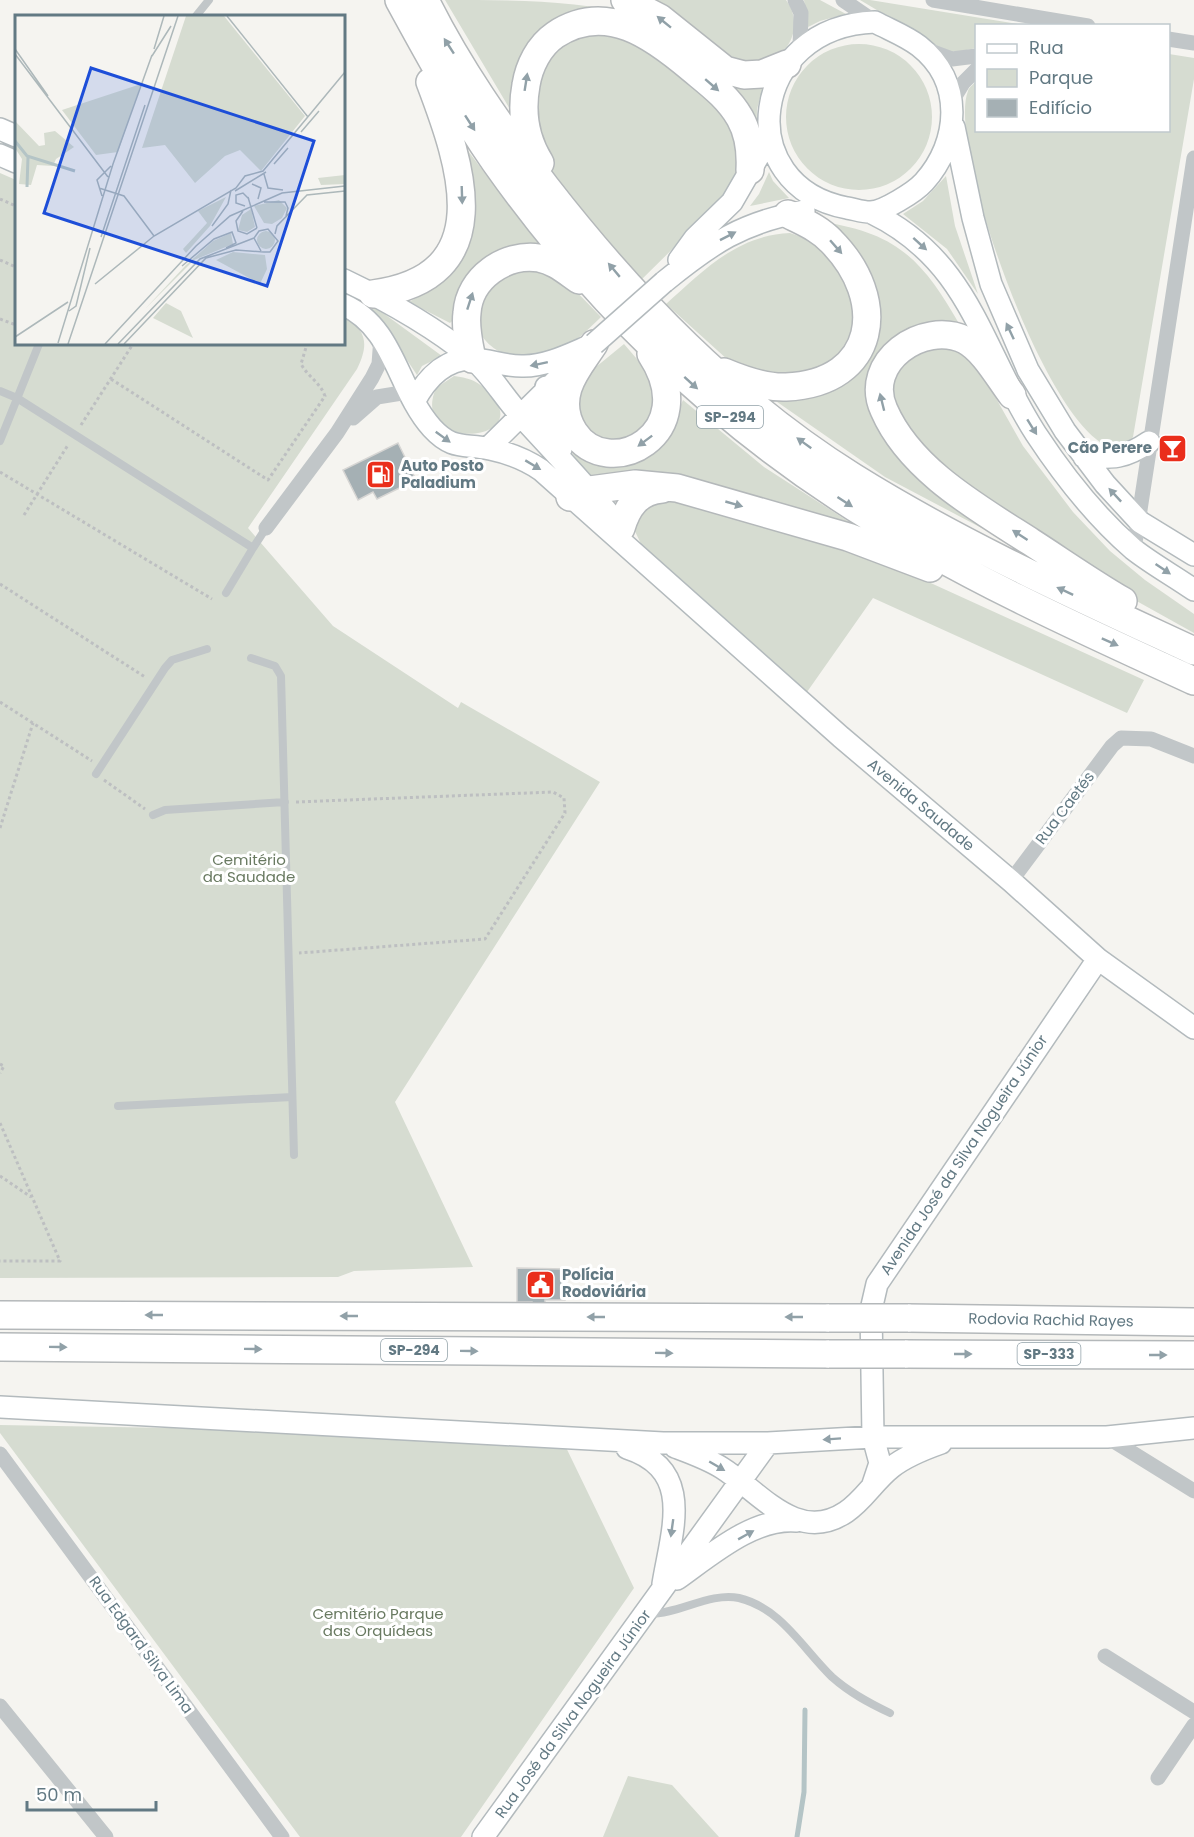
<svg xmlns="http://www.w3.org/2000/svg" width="1194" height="1837" font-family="Poppins,sans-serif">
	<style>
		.green { fill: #d6dcd1 }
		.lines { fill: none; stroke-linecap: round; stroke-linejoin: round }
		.stream { stroke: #b4c4c6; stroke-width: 5 }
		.building { fill: #a5b0b4; stroke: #d6d5d3; stroke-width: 1.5 }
		.secondary-casing { stroke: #b3babd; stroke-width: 24 }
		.highway-casing { stroke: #b4b8ba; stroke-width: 30 }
		.path { stroke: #bdbfc1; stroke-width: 3; stroke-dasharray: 3 3; stroke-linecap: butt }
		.lane { stroke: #c1c6c8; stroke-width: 8 }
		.street { stroke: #c1c6c8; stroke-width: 15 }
		.secondary { stroke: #fff; stroke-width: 21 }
		.highway { stroke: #fff; stroke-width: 27 }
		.secondary-bridge-casing { stroke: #b3babd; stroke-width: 24; stroke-linecap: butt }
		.highway-bridge-casing { stroke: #b4b8ba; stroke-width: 30; stroke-linecap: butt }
		.secondary-bridge { stroke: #fff; stroke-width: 21 }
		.highway-bridge { stroke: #fff; stroke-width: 27 }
		.oneway { fill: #91a1a8 }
		.labels { text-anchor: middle; stroke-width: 6; stroke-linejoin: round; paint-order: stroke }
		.shield { fill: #fff; stroke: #91a1a8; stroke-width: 1.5 }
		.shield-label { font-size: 14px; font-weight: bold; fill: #627983 }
		.poi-label { font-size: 15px; font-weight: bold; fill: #627983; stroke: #fff; text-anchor: start }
		.street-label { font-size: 15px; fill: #627983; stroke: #fff }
		.park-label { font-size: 15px; fill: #697a61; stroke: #fff }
		.inset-river { fill: none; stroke: #b4c4c6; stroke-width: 3 }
		.inset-road { fill: none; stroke: #adb8ba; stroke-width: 1.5 }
		.view { fill: #1d4ed8; fill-opacity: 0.15; stroke: #1d4ed8; stroke-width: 3 }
		.inset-edge { fill: none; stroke: #627983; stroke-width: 3 }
	</style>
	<rect width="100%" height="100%" fill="#f5f4f0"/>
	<path class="green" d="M445,0C509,0 577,0 638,16H577L511,111Z
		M646,0H786C800,18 796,46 774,58C765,63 751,64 742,67Z
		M804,0H820L846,14L820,21L808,27Z
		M860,0H870L1024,25L976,26V48L957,52L944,50Z
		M592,31L638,40L723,111L737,140V176L718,204L635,286L551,171L534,132L541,65L552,50Z
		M786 117a73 73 0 1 1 146 0a73 73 0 1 1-146 0Z
		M1169,54L1194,58V79L1133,437C1078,512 943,154 968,91C969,87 974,84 976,81V130H1168Z
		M715,79L764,84L757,109L756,142Z
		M459,139L544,251L528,248L450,323L409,302L430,290L454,266Z
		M769,172L773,181L789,198L750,206L759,194Z
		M0,173L16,180V344H344V317C367,330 369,345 357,369L248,528L333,626L458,708L461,702L600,782L395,1102L473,1267L354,1271L338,1277L0,1278Z
		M946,176L955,226L978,294L947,249L903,214L923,201Z
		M822,222C899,233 924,262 961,327H931L869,397L1027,552L885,477L770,397L791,399L874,331Z
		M790,233C830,244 862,293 855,335C853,344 842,355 837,363L777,379L728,360L666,304C703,271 737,235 790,233Z
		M529,266L569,284L601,317C585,332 565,354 541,357C496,365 456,329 490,288C494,284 498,277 503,275C511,271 521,269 529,266Z
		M344,293L379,310L442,356L422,366L417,375L385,327Z
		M624,344L643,366L657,393C654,402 652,416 647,424C632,443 597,447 582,426C577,418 576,403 575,394L591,371Z
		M951,344L980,370L1023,446L1073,512L1110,551L1145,580L1194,614V633L1124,594L947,473L894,414L890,376L908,352Z
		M454,376C472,378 481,383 493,397C531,444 409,451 436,388Z
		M683,400L764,467L871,536L589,478L561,437L575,451L671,427Z
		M662,500L677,501L852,551L889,564L1144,680L1127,713L873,598L807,692L641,544L633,527L640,509Z
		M0,1425L560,1435L634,1588L461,1837H300L0,1433Z
		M628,1776L672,1785L719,1837H603Z"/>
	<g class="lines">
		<path class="stream" d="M797,1837L804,1792L805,1710"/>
	</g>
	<path class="building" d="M398,443L416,480L377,499L373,492L358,500L343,470Z
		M517,1268L565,1269V1300H545V1308H532V1302H517Z"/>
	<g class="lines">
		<defs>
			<path id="secondary" d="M875,22C890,30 906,36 919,46C964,81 960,142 924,182C915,192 883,212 870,212C862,212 854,209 847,208C730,186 749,26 875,22Z
				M954,127L973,218L991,284L1028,370L1065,431L1105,484L1140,522L1194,555
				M0,129L16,136
				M0,155L16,162
				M872,213C971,261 981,349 1036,434C1063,475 1096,517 1133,549C1152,564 1174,576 1194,590
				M679,260L695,238L732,202L758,157
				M344,280C388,301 434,327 472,358C492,375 504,398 522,417C555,453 589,488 619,526
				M664,282C712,243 741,223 804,211
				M344,305C395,328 397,389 432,428C453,451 465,443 490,449C509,453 525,459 541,470L841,737L1011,881L1098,959L1194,1028
				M546,387L544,412L561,449
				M414,402C426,379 445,358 474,359C491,360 507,367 524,366C548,366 572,353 594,344
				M488,448L579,358
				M1084,457C1112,458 1124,459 1149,442
				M0,1407L663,1443H768L873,1437H1107L1194,1428
				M675,1447C691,1453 708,1459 722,1468C759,1491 797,1545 846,1512C864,1500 874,1481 892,1467C906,1456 924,1449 941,1443
				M627,1448C695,1470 672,1529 663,1584
				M872,1487L880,1463L873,1437L871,1310L877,1284L1098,959
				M677,1579C711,1555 754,1517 797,1521
				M483,1837L768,1443"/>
			<path id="highway" d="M399,0C429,55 459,110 495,162C591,298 713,418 854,507C961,575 1078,628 1194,681
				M425,0C458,67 501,128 546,187C633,299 732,401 853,477C962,545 1078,597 1194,651
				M625,0L660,18L725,70L744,75L762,74L787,64
				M540,163C525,139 521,112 526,85C529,66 539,46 555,35C606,1 653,36 692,69C710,84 728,97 740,118C749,134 751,152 750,170
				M373,294C500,277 462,166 430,82
				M594,344C585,358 573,372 568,388C563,404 565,418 574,432C608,484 704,434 651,354
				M472,359C469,344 465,328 467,313C469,278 505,253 539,258C555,261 566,271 579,280
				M724,372C743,380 765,388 786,387C878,383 889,299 831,241C819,228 803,222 788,214
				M1012,395C999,378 984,350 965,340C923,320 862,362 884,410C910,470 978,508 1031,542C1062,562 1092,583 1123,601
				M570,497L590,490L635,484L677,488L848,537L930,568
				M621,528C627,507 638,491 662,489
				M0,1315L829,1318
				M908,1318L1194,1322
				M0,1347L829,1354
				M905,1354L1194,1355"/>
		</defs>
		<use href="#secondary" class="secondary-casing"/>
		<use href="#highway" class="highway-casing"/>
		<path class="path" d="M0,199L16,206
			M0,260L16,267
			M0,319L16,325
			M111,379L268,480L325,396C320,382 308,377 301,364L307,344
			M81,425L133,344
			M0,472L212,599
			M24,515L68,445
			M0,584L145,677
			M0,702L92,761
			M104,780L145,809
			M296,802L553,792L564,798L565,813L485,939L299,953
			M0,828L33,723
			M0,1064L4,1066L0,1073
			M0,1123L60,1261H0
			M0,1176L31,1197"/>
		<path class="lane" d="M196,16L209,0
			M0,391L17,398L253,548L226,593
			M0,441L39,344
			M253,548L266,528
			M251,658L275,666L281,676L294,1155
			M96,774L165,668L172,660L207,649
			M153,815L165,810L285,802
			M118,1106L292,1097
			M649,1614C679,1614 710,1592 739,1598C781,1608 803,1649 832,1677C850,1693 869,1703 890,1713"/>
		<path class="street" d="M795,0L801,13L800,48
			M843,0L875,22
			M933,0L1088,26
			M1168,39L1194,43
			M925,49L952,59L976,56
			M952,101L963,83L976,70
			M353,418L377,397L408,392
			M266,528L337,433L372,378L379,364L381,337
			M1134,549L1194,158
			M1011,881L1112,746L1121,738L1151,739L1194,756
			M1107,1437L1194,1491
			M0,1454L282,1837
			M1105,1656L1194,1712
			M0,1706L106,1837
			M1158,1778L1194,1725"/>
		<use href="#secondary" class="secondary"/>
		<use href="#highway" class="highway"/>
		<defs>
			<path id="secondary-bridge" d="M594,344L664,282"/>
			<path id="highway-bridge" d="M829,1318H908
				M829,1354H905"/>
		</defs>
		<use href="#secondary-bridge" class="secondary-bridge-casing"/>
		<use href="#highway-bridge" class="highway-bridge-casing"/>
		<use href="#secondary-bridge" class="secondary-bridge"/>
		<use href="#highway-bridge" class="highway-bridge"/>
	</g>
	<defs><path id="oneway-solid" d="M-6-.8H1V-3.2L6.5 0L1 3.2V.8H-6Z" transform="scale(1.5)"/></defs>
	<g class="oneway">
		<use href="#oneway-solid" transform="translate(664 22) rotate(-141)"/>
		<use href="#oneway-solid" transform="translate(449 46) rotate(-123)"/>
		<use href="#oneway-solid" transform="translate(526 82) rotate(-81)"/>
		<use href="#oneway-solid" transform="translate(712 85) rotate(41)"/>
		<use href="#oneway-solid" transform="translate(470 123) rotate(57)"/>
		<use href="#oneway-solid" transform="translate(462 195) rotate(88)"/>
		<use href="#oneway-solid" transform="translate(728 236) rotate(-27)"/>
		<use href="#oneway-solid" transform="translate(920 244) rotate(42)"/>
		<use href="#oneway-solid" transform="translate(836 247) rotate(49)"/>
		<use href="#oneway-solid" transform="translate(614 270) rotate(-130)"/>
		<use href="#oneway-solid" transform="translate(470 301) rotate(-72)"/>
		<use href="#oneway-solid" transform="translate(1010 331) rotate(-115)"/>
		<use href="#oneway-solid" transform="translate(539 364) rotate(168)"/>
		<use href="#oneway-solid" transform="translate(691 383) rotate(42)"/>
		<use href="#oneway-solid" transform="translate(882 402) rotate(-104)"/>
		<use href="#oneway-solid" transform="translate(1032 427) rotate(58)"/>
		<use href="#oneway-solid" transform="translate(443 437) rotate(36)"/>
		<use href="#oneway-solid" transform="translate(645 441) rotate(143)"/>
		<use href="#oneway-solid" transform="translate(804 443) rotate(-144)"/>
		<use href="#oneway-solid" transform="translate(533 465) rotate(31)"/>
		<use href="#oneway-solid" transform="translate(1115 495) rotate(-133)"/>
		<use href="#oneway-solid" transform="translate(845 502) rotate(33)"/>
		<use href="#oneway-solid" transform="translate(734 504) rotate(16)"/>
		<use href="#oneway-solid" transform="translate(1020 535) rotate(-147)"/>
		<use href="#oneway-solid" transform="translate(1163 569) rotate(34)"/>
		<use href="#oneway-solid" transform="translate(1065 591) rotate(-155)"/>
		<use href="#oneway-solid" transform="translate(1110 642) rotate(24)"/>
		<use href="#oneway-solid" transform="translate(154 1315) rotate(-180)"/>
		<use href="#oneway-solid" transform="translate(349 1316) rotate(-180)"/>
		<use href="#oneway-solid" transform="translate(596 1317) rotate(-180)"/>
		<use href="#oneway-solid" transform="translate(794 1317) rotate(-180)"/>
		<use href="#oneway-solid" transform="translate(58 1347) rotate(1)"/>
		<use href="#oneway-solid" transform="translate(253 1349) rotate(1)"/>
		<use href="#oneway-solid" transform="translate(469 1351) rotate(1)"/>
		<use href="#oneway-solid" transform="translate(664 1353) rotate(1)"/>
		<use href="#oneway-solid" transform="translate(963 1354)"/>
		<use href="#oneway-solid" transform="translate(1158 1355)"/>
		<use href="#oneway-solid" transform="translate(832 1439) rotate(176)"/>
		<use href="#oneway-solid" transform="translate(717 1466) rotate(30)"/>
		<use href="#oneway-solid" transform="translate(672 1528) rotate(98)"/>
		<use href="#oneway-solid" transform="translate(746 1535) rotate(-29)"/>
	</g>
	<defs>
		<symbol id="bar-square" viewBox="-11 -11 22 22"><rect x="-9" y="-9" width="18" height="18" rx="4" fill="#ea2e1b" stroke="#fff"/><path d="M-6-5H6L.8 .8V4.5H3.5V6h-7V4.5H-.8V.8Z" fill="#fff"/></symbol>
		<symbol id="fuel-square" viewBox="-11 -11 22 22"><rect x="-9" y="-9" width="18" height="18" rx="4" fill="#ea2e1b" stroke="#fff"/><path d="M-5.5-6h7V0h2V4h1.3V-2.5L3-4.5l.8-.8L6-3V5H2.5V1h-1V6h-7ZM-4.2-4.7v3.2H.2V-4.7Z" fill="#fff"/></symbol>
		<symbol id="civic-square" viewBox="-11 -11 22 22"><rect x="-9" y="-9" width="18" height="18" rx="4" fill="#ea2e1b" stroke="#fff"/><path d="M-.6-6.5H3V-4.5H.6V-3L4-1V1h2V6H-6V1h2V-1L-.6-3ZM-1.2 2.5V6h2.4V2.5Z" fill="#fff"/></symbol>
	</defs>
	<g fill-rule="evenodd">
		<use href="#bar-square" x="1156" y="432" width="33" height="33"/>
		<use href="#fuel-square" x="364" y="458" width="33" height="33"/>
		<use href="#civic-square" x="524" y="1268" width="33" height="33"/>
	</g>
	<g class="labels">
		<g class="shield">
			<rect x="697" y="406" width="66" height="22" rx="4.5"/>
			<rect x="381" y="1339" width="66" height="22" rx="4.5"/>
			<rect x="1017.5" y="1343" width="63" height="22" rx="4.5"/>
		</g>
		<g class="shield-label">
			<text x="730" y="422">SP-294</text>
			<text x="414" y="1355">SP-294</text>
			<text x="1049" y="1359">SP-333</text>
		</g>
		<g class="poi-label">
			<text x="1152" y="453" text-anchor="end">Cão Perere</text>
			<text x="401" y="471">Auto Posto<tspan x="401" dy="17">Paladium</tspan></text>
			<text x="562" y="1280">Polícia<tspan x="562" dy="17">Rodoviária</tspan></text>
		</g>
		<g class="street-label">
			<text transform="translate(921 805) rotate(40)" y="5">Avenida Saudade</text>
			<text transform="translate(1065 808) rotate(-53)" y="5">Rua Caetés</text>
			<text transform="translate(964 1155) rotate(-56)" y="5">Avenida José da Silva Nogueira Júnior</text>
			<text transform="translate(1051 1320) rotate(1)" y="5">Rodovia Rachid Rayes</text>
			<text transform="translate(141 1645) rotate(54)" y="5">Rua Edgard Silva Lima</text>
			<text transform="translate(573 1714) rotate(-54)" y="5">Rua José da Silva Nogueira Júnior</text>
		</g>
		<g class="park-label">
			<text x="249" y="865">Cemitério<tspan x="249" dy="17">da Saudade</tspan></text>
			<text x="378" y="1619">Cemitério Parque<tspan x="378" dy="17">das Orquídeas</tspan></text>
		</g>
	</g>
	<g transform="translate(15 15)">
		<rect width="330" height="330" fill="#f5f4f0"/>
		<path d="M171,1H209L290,101L246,156L225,135L210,141L180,168L150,130L127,133ZM126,69L103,137L81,140L47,95ZM0,106L24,131L30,130L29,118L40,116L59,132L41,144L38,151L22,150L16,170L4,169L7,144L0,133ZM330,160V169L306,170L303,163ZM211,182L195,211L171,238L168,234L192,208L183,196ZM264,185L272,193L267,203L257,209L249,208L239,191ZM236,194L240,212L232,217L223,215L227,200ZM242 225a9 9 0 1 1 18 0a9 9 0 1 1-18 0ZM216,218L218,229L179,245L130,294L171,250L198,226ZM218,237L250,240L252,254L245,269L201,245ZM151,288L166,296L178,323L138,303Z" fill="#d6dcd1"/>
		<path class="inset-river" d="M0,126L12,141L60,156M12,172L13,142"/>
		<path class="inset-road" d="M212,1L293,102M0,34L33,81M139,34L149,1M0,39L93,162M137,41L156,11M286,117L304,96M259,149L273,133M249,159L253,173L268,175M237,169L246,173L243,184M84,173L109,181L139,221M220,176L251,157M87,181L82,165L96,151M233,182L242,213M249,187H270L273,193L271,201M230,191L221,188V180L228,178L234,184M228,196L221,206L223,216L232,219L242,213M197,211L213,189L216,175M260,219L262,211L292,180L330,176M86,222L130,90M167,251L199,224L217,217L221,228L211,233M80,269L139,221L221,173L230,161L248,156L330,57M54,296L61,291L75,233M0,322L53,287M43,328L98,149L137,40M53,329L163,1M90,329L181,231L215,201L267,178L330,171M103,329L185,244L239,223M109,329L191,243L221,235L249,237H255L263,226L253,214L244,216L239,223L246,236"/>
		<path class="view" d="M76,53L299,126L252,271L29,198Z"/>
		<rect width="330" height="330" class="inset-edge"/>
	</g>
	<rect x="975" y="24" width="195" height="108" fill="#ffffff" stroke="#c0c9cd" stroke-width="1.5"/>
	<rect x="987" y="44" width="30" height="9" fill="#ffffff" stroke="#c0c9cd" stroke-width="1.5"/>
	<text x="1029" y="54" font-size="18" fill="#627983">Rua</text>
	<rect x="987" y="69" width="30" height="18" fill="#d6dcd1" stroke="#c0c9cd" stroke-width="1.5"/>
	<text x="1029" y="84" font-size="18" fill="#627983">Parque</text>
	<rect x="987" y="99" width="30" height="18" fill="#a5b0b4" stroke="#c0c9cd" stroke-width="1.5"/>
	<text x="1029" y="114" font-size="18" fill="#627983">Edifício</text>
	<path d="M27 1801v9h129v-9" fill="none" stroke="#627983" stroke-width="3"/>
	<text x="36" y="1801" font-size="18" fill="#627983" stroke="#ffffff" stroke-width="4.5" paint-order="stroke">50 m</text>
</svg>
